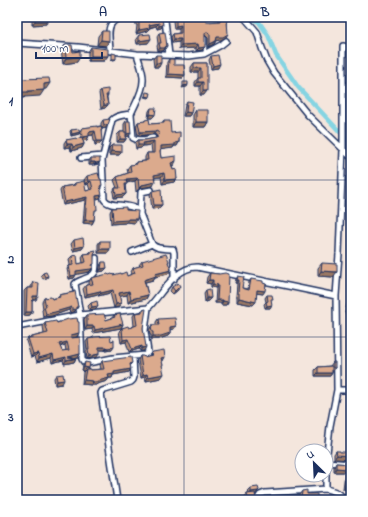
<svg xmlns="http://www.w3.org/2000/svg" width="368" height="517" font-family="'Indie Flower',sans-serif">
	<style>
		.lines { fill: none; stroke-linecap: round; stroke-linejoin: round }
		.canal { stroke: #85d4e2; stroke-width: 4.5 }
		.service-casing { stroke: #1b2f5e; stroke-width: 5.5 }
		.minor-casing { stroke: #1b2f5e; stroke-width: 8 }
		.service { stroke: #fff; stroke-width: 2.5 }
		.minor { stroke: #fff; stroke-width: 5 }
		.wall { fill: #bc9279; stroke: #1b2f5e; fill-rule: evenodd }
		.shaded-wall { fill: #997763; stroke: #1b2f5e }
		.building { fill: #dbaa8d; stroke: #1b2f5e; fill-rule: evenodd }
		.grid { fill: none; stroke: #1b2f5e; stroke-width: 1; stroke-opacity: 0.55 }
		.neatline { fill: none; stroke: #1b2f5e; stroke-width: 1.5 }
		.grid-label { font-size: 13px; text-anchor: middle; font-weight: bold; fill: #1b2f5e }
	</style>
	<rect width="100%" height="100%" fill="#f4e6dd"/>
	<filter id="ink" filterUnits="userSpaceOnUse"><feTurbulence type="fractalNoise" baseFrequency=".025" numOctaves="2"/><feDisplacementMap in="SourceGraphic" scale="8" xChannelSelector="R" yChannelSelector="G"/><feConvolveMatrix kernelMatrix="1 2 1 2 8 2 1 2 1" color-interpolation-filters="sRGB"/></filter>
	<g filter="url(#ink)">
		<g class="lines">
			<path class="canal" d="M249,17L259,22L268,35L276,55L298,87L339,131L351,142"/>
			<defs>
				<path id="service" d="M205,38V53"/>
				<path id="minor" d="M167,17L165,20L169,55
					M244,17L257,32L262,48L267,61L274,73L308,115L351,157
					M17,43L78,47L137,54L189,56L204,54L221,45L226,41
					M110,50C110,42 106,28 113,22C115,20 118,18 121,17
					M137,54C139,62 144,72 143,81C143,92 135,104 131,114C125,115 116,115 112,120L102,160L104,199C109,208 127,203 136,209C137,210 139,212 140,214L152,244C157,250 165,248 173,249L174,253V279
					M131,114L133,138C139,142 146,139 153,138
					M81,158L103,156
					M140,214L141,192L151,190
					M132,252L152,244
					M96,258C96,271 97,275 84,279C80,281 77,281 75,284L80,315L82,359L84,362L88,363L113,358L145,355L148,352L145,331L148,308
					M17,327L80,315L148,308C161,295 175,267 197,267L336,296
					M337,390H351
					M326,462L351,464
					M343,498L351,497
					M117,500L101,393L102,391L105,390L131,382L133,380L134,377L133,357
					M257,500L260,495L265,493L326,489
					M344,500C341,492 333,491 326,489V462L330,426L337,390L336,296L339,254L343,149V46L351,48"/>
			</defs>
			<use href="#service" class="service-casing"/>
			<use href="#minor" class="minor-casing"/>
			<use href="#service" class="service"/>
			<use href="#minor" class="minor"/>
		</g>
		<path class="wall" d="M35,17L46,24L32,25V21Z
			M135,17H162L161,28L157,29L156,26L150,28L147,31L136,34L137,25H136Z
			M190,17L206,22L218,21V17H228L226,37L221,40H216L214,44L208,47V38L205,35L202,50L196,51V48L179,49V42L172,43L171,37L173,34L179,33V29H174L173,21L176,18L180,19L190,18Z
			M102,31L109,41L106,46L97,45L98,36Z
			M159,33L167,46L163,51H158L157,46L158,44L157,36Z
			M139,35L148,43L137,44L136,39Z
			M65,45L73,52L77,62L63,64L61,50Z
			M91,47L104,61H88V52Z
			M156,55L159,67H154L153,59Z
			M211,56L218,68L211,69L209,60Z
			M169,59L174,65L183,78L166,77L167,62Z
			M194,63H207L204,95H200V86H195V82L198,78V72H191V67Z
			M101,90L108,95L107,97L108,105L105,108L101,109L99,93Z
			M187,101L191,113L189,116H183L185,105Z
			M151,108L152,118H148L149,111Z
			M196,110L208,122L205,127H193V115Z
			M103,120L106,128L102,129L101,132L100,144L95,145L93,135H89L87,140H83L84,144L82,148L71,151L70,147L64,148V143L66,140L76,139L81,138L80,133L79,134L71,136L70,131L71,130L80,131L82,128L101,126V123Z
			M145,120L150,124L163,123L164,121L171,133L179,138V142L177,146H174L173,148L161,149L160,152L161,158L174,165H172L173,170L177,179L174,182L162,184L161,177L154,178L153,186L140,188L136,192L135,181L127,183L125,186L126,194L123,197L114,198L113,192L115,188H117L114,180L117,177L128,173L127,169L130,165H135L136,162L145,161V157L147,153H152L151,145L143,146L141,148L136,149L135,143L138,140H145L156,138H157L156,135L154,134L138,136L136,126L138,122H144Z
			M126,121L129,136L126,137V139L124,142H117V135L120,132H124V124Z
			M112,145L122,152L119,155H109V148Z
			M91,158L100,162L98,164L94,165H89V161Z
			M87,176L102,185L101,187L100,198L96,199L94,220L92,224L83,223L85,200L63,205L60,191L62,187L73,185L75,183L86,191L90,190L88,184L86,185L84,180Z
			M152,191L162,205L159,208L152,209L150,194Z
			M112,208L126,210L135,223L126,222L125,223L111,224L110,212Z
			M74,240L84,246L82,249L73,251L71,244Z
			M100,241L108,253H98V244Z
			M91,251L94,255L93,268L89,272L76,274L74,278L69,279L67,269L69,266L70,265L69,259L72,256L78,264L83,263L82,257L84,254L89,253Z
			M142,261H169L168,263V274L155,277L153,280L145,282L148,295L146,299L128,303L127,295L120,296L119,307L114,308L110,293L98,296V294L85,297L83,289L86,285H89V282L91,278L121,274L127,276L132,274L131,272L133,268L140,266L139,265Z
			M102,262L104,271L99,272L100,266Z
			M322,263L333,277L318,276V268Z
			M43,273L48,276L47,278L43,279L41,275Z
			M210,273L219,274L228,302L226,305H221V303H215L216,288L211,287V284L206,283L207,277Z
			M238,276L242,288L248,289L249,282L251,279L263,294L257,293L253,305L237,302V296H236L237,283H235L236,279Z
			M33,282L36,300H33L32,302V312L30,315L24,316V291L27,288H31V286Z
			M172,287L178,290L173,294L170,291Z
			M206,290L208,301L205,302L204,293Z
			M74,291L78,307L74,312L70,313L69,310L52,316L43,317L42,310L43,309L42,302L44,298L52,299L58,297L59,295L73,292Z
			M267,295L271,301L270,308H265L264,304L266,302L265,298Z
			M351,299V314L345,313L347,304Z
			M91,303L98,306L96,309L89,310L88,306Z
			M142,310L143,328L144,351H140L139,349L129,352L126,342L121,343L119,331L122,328H129L134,326L133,316L135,313L140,312Z
			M87,315L106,320L112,318L114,315L123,324L121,328L93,333L92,329L85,330L84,319Z
			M158,319L174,329H170V333L168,336L159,339H151V335H150L149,330L152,325H156V322Z
			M45,323H57L77,337L72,338L80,354L78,358H76L74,362L64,364L63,360L52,363L51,358L37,362L35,356L31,357L26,341L28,338L44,334L43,326ZM65,345L66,351H62L60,347Z
			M350,336L351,348H348V339Z
			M93,337L112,350L105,351V350H99L97,357L87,359L86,352L87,350L86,342L88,339L92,338Z
			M153,352L165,357L162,361L161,378L146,381L145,377L141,378L138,360L140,356L144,357L150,356Z
			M102,361L132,363L130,365L129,372L113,375L112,378H109L107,381L97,384L96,385H91L82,384L83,372L84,371L82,370L83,366L85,362L89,368L88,369L91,370L101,369L100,365Z
			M333,362L335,368L333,371H332V373L330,376H315V370L318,367L330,366Z
			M56,375L62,384L55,385L54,378Z
			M336,451L340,452L334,459V454Z
			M336,463L351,464V494L349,493V490L343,489L345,472H334V467Z
			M251,488L255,495V500H245L244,498L247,494H249L248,491Z
			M302,491L307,494L317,497L321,500H299V495Z"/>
		<path class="shaded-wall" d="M35,21H48L46,24L32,25Z
			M159,23L156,26L147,28L149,25Z
			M163,25L161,28L157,29L159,26Z
			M181,25L179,29H174L176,26Z
			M150,28L147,31L136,34L139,30Z
			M228,34L226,37L221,40L214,41L217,37Z
			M151,39L148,43L137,44L139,41Z
			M174,39H181L179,42L172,43Z
			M101,40L109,41L106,46L97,45Z
			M216,41L214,44L208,47L210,44Z
			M198,44L196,48L179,49L181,45Z
			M167,46L163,51H158L160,48Z
			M205,47L202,50L196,51L199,48Z
			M91,56H108L104,61H88Z
			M80,57L77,62L63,64L66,58Z
			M112,59H116L114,60H111Z
			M156,63H161L159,67H154Z
			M220,64L218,68L211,69L213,66Z
			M194,68H201L198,72H191Z
			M168,74L185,75L183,78L166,77Z
			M198,82H203L200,86H195Z
			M50,83L46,89L40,90L44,84Z
			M188,85L187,87L182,88L183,86Z
			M44,90L40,96L25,97L24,98H19L17,100V94L21,92L28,91Z
			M203,91H207L204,95H200Z
			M145,96L150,97L149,98L144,97Z
			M104,105H108L105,108L101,109Z
			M186,112L191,113L189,116H183Z
			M150,114L155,115L152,118H148Z
			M196,122H208L205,127H193Z
			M104,125H108L106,128L101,129Z
			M95,131L93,135L86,136L89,132Z
			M156,131L154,134L138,136L140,132Z
			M80,132L79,134L71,136L72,134Z
			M131,133L129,136L125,137L127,134Z
			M89,136L87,140L81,141L83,137Z
			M120,139H126L124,142H117Z
			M97,141H102L100,144L95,145Z
			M154,141L151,145L143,146L141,148L136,149L138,145L143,143Z
			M179,142L177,146H174L173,148L159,150L161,146Z
			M67,144H72L70,147L64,148Z
			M84,144L82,148L71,151L73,147Z
			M111,151L122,152L119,155H109Z
			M176,161L174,165L169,166L171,163Z
			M91,162H95L93,165H89Z
			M100,162L98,164L94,165L96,163Z
			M164,173L161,177L152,178L154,175Z
			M138,178L135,181L124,183L126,179Z
			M177,179L174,182L162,184L165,180Z
			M88,181H91L88,184L86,185Z
			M155,182L153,186L140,188L136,192L142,185Z
			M126,194L123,197L114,198L116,195Z
			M102,195L100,198L94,200L96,196Z
			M87,197L85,200L63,205L65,202Z
			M154,205H162L159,208L152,209Z
			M128,219H137L135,223L126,222L125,223L111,224L113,221Z
			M85,220H94L92,224L83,223Z
			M84,246L82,249L73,251L75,248Z
			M100,249H110L108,253H98Z
			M93,268L89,272L74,275L76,271Z
			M107,268L104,271L99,272L101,269Z
			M171,270L168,274L155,277L153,280L142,283L144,280L155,274Z
			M321,271L337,272L333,277L318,276Z
			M76,275L74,278L69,279L71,276Z
			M209,280H213L211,284L206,283Z
			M237,280H239L237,283H235Z
			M213,284L218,285L216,288L211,287Z
			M180,286L178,290L173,294L175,291Z
			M113,290L110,293L98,296L101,293Z
			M257,290L265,291L263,294L255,293Z
			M100,291L98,294L85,297L87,294Z
			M129,291L127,295L117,297L119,293Z
			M148,295L146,299L128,303L131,299Z
			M33,296H38L36,300H31Z
			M207,298H211L208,301L205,302Z
			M239,298L256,302L253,305L237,302Z
			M217,300H223L221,303H215Z
			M223,301L228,302L226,305H221Z
			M121,303L119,307L114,308L116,304Z
			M272,305L270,308H265L267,306Z
			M98,306L96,309L89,310L92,307Z
			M72,307L69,310L52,316L43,317L46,314Z
			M76,307H78L74,312L70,313L72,310Z
			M349,308H351V314L345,313Z
			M26,312H32L30,315L24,316Z
			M123,324L121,328L93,333L95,330Z
			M87,326H94L92,329L85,330Z
			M176,326L174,329L168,330L170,327Z
			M79,333L77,337L68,339L71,335Z
			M170,333L168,336L159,339H151L153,336Z
			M128,339L126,342L121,343L123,340Z
			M67,342L65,345L57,347L59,344Z
			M351,345V348H348Z
			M142,346L139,349L129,352L132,349Z
			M99,347H107L105,350H97Z
			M114,347L112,350L105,351L107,348Z
			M146,347L144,351H140L142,348Z
			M38,353L35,356L31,357L33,354Z
			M53,354L51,358L37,362L39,358Z
			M80,354L78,358L66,360L68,357Z
			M99,354L97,357L87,359L89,356Z
			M66,357L63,360L52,363L54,360Z
			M165,357L163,361H159L161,358Z
			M76,358L74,362L64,364L66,360Z
			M84,367L89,368L86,371V369L84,371L82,370Z
			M131,369L129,372L113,375L112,378H109L107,381L97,384L96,385H91L93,382L98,381L114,372Z
			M318,373H332L330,376H315Z
			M147,374L145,377L141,378L143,375Z
			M164,374L161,378L146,381L148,377Z
			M64,380L62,384L55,385L57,381Z
			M84,380L93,381L91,385L82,384Z
			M337,455L351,456V460L334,459Z
			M336,468L347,469L345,472H334Z
			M345,486H351V487L349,490L343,489Z
			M258,491L255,495L249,496L251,492Z"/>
		<path class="building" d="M35,17H48V21H35Z
			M138,17H162L163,25L159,26V23L149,25L150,28L139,30V22H138Z
			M190,17H207L206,22L220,21V17H228V21H227L228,34L223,37H217L216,41L210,44V34L208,32H206L205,34V47L199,48L198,44L181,45V39H174L173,34L181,33V25L176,26V18L180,19L190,18Z
			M102,31H109V41L101,40Z
			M165,32L167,46L165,47V48H160L159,43H161L159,33Z
			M150,34L151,39L139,41V35Z
			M65,45H72L73,52L80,51V57L66,58Z
			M91,47L108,49V56H91Z
			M112,53L116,54V59H112Z
			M156,55H161V63H156Z
			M218,55L220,64L213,66L211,56Z
			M169,59H174V65H184L185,75L168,74Z
			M194,63H207V91H203V82H198V78H201V68H194Z
			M17,78H20V79L49,78L50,83L44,84V90L28,91V92H21L22,94H17Z
			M183,82H188V85L183,86Z
			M108,89V95H106L108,105H104L101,90Z
			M146,92L151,93L150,97L145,96Z
			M187,101L193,102L191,113L186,112Z
			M151,108H156L155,115L150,114Z
			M196,110H208V122H196Z
			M110,119L108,125H104L103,120Z
			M149,119L150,124L164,123V121H170L171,133L180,132V137H179V142L175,143V145L161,146V150L160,151L161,158L176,156V161L171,163L173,170L176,169L177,179L165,180L164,173L154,175L155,182L142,185L139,188L138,178L126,179L127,184H125L126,194L116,195L115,188H120L117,177L131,172L130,165L137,164L136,162L146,161V160H148L147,153H154V141L143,143L144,145H138V140H145L156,138L158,137L159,134L158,132L156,131L140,132L138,122L145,121V120Z
			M126,121H130L131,133L127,134Z
			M97,126V127L101,126L102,130H101L102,141H97L95,131L89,132V136L83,137L82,128Z
			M79,129L80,132L72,134L71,130Z
			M120,132H126V139H120Z
			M82,137L84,144L73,147L72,144H67L66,140L76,138V139Z
			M112,145H122V152L111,151Z
			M91,158H100V162L96,163L95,162H91Z
			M98,173L100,179H101L102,185L100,186L102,195L96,196L97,210H95L94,220H85L87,197L65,202L62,187L75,185V183L84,181L86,191L93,189L91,181H88L87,176Z
			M161,189L162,205H154L152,191Z
			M126,207V210L138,211L137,219H128V220L113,221L112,208Z
			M83,238L84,246L75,248L74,240Z
			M100,241H110V249H100Z
			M96,250L94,255V264L92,265L93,268L91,269L76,271V275L71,276L69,266L73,265L72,256L77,255L78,264L86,262L84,254L91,253V251Z
			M166,254L169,261L168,262L171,270L155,274L156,276L144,280L148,295L131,299L129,291L119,293L121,303L116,304L113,290L101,293L100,291L87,294L86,285L93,284L91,278L108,274L109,275L112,274L113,275L121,273V274L126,272L127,276L135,273L133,268L143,265L142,261Z
			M102,262H106L107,268L101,269Z
			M322,263L337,264V272L321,271Z
			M46,272L48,276L45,277L43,273Z
			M210,273L219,274L225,273L229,274L228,302L223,301V300H217L218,285L213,284V280H209Z
			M238,276L244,277L242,288L249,290L251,279L263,281V283L266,284L265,291L257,290L256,302L239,298V293H238L239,280H237Z
			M33,282L39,283L38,296H33V300H32V312H26L27,288H33Z
			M178,283L180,286L175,291L172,287Z
			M210,289L211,298H207L206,290Z
			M74,291H75L78,307H76V309L72,310V307L55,312L46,314L44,307H46L44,298L51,297L52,299L60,297L59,295L74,292Z
			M267,295H272L273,299H271L272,305L267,306L266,302L268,301Z
			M351,299V308H349Z
			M97,301L98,306L92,307L91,303Z
			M146,309L143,328L146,347L142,348V346L132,349L128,339L123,340L122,328L128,326L129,328L137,325L135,313L142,312V310Z
			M104,314L106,320L115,317L114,315L120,314L123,324L95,330L94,326H87V315Z
			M77,318L78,322H79V333L71,335V338L80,337V354L68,357L76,358L66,360V357L54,360L53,354L39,358L38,353L33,354L28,338L48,333L45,323L56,321L57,323L68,319ZM67,342L69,350L62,351L59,344Z
			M175,318L176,326L170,327V333L161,336H153V332H152L151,327H152V325H159L158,319Z
			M110,336L111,341L114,340V347L107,348V347H99V354L89,356L88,349H89L88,339L93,338V337Z
			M350,336H351V345Z
			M164,350L165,357L161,358L163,365H162L164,374L148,377L147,374L143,375L140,356H143L144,357L152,355L151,353L153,352Z
			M131,357L132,363L130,364L131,369L114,372V374L108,375L109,378L98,381L99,382H93V381L84,380L86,369H91V370L104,369L102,361L116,359Z
			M85,362L90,363L89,368L84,367Z
			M333,362H335V368H333Z
			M332,366V373H318V367Z
			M63,374L64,380L57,381L56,375Z
			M336,451H340V452H351V456L337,455Z
			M336,463L351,464V486H345L347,469L336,468Z
			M258,487L259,490L258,491L251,492V488Z
			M307,490V494H317V497H321V500H301L302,491Z
			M255,493L256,500H248L247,494Z
			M295,498V500H281Z"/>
	</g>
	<path class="grid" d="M184,17V500M17,180H351M17,337H351"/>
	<rect width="368" height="517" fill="none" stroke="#fff" stroke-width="44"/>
	<g transform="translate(314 463) rotate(336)"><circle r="19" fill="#ffffff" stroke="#a4acbf"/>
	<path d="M0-3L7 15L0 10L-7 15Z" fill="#1b2f5e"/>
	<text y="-6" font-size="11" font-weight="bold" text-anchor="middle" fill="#1b2f5e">U</text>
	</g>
	<path d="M36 52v6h66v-6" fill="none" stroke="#1b2f5e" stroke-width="2"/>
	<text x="42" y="52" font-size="12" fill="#1b2f5e" stroke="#ffffff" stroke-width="3" paint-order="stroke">100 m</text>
	<rect x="22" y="22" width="324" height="473" class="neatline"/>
	<g class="grid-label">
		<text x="103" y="16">A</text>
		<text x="265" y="16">B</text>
		<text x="11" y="105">1</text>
		<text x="11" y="263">2</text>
		<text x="11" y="421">3</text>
	</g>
</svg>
